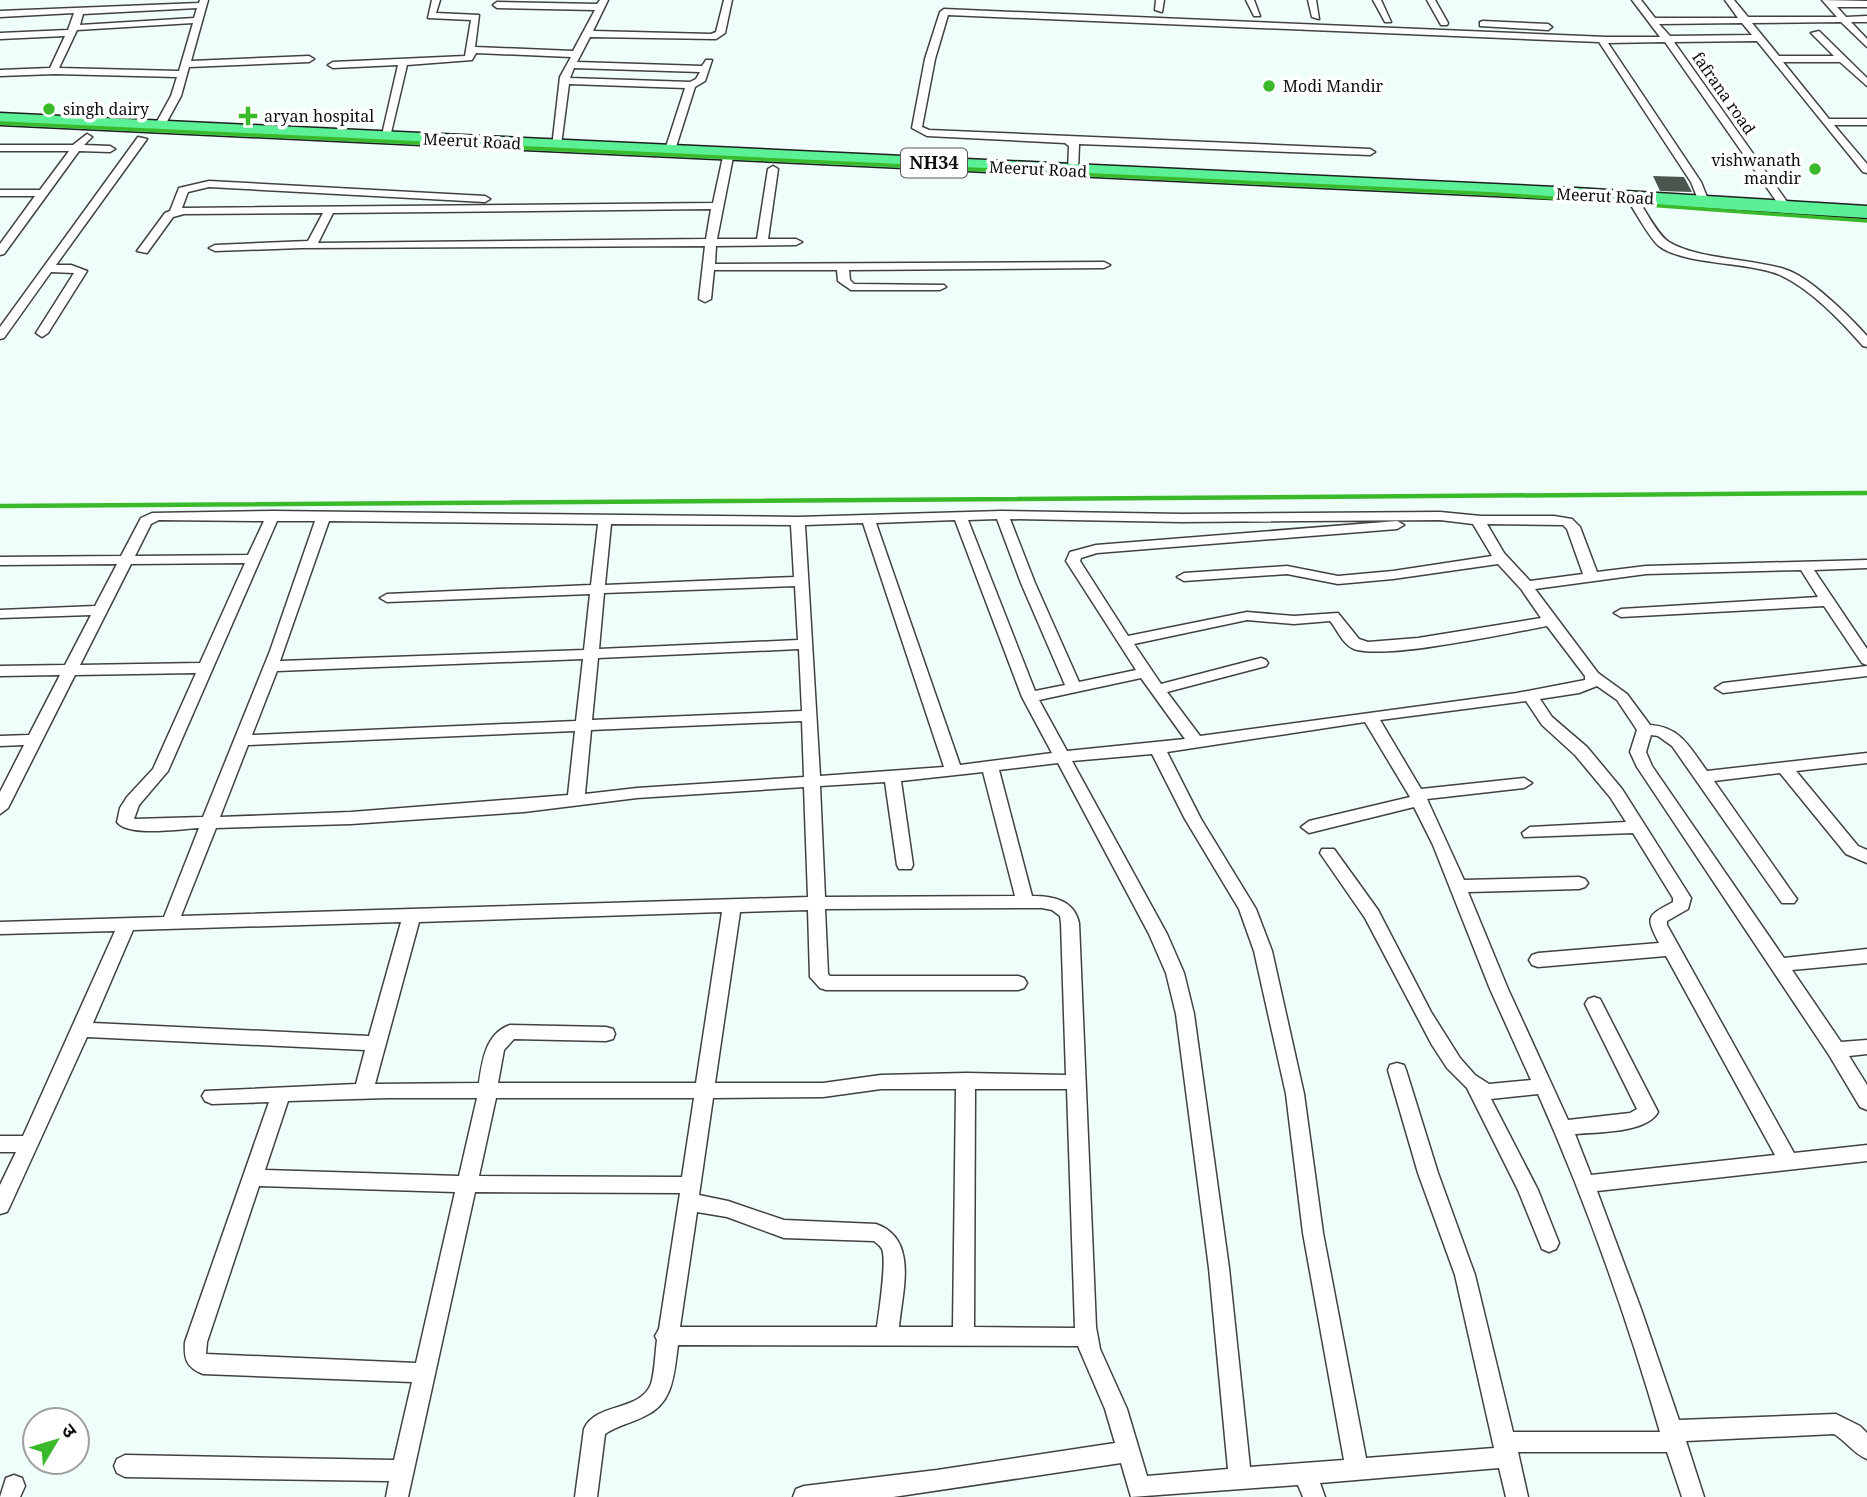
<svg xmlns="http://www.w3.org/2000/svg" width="1867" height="1497" font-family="'Noto Serif','Noto Sans Devanagari',serif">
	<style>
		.building { fill: #4b564e }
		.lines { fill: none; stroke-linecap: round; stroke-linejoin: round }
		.street-casing { stroke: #414141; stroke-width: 3 }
		.highway-casing { stroke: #1f1f1f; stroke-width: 3 }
		.street { fill: #fff; fill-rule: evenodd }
		.highway { fill: #5cf096; fill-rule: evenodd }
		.rail-far1 { stroke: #3aba2a; stroke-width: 3.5 }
		.rail { stroke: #3aba2a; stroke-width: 4.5 }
		.poi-dot { fill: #3aba2a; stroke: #fff; stroke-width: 2.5 }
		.labels { text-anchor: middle; stroke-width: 7; stroke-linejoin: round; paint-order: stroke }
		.far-poi-label { font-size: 16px; fill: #0e0e0e; stroke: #fff; text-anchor: start }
		.far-street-label { font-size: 16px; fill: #0e0e0e; stroke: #fff }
		.shield { fill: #fff; stroke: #565656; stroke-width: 2 }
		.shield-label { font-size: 18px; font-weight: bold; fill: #0e0e0e }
	</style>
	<rect width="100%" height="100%" fill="#f0fefb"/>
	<path class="building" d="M1653,176L1684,177L1692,192L1660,191Z"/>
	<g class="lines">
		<defs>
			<path id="street" d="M200,0H208L191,61L309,56L314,59L309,62L189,67L181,96L164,127L159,130L154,127L171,96L177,77L55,74L0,76V70L50,68L65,36L0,39V33L68,30L74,13L0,17V11L199,3ZM197,8L194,18L80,25L83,14ZM193,23L179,71L59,68L77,30Z
				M432,0H440L436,13L479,15L475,47L573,51L595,10L497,8L493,5L497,2L597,4L600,0H608L593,31L711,34L716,32L724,0H732L725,33L716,39L590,37L577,62L702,66L706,60H712L705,81L695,87L675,150L670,153L665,150L685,88L569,84L561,145L552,147L560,77L571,57L476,53L472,60L407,65L390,137L381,139L398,65L333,68L328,65L333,62L465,56L471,20L428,18ZM574,68L700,72L696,79L690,82L570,78Z
				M1156,0H1164L1162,12L1155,10Z
				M1246,0H1254L1260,16H1254Z
				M1308,0H1316L1319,19L1312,17Z
				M1373,0H1381L1391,22H1385Z
				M1427,0H1435L1448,23L1447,25H1441Z
				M1632,0H1641L1655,18H1738L1725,0H1734L1748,17H1837L1822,0L1867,1V7H1837L1846,17L1867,16V22H1851L1867,39V47L1841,22L1752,23L1779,56H1834L1811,33L1819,31L1867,78V86L1840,62H1783L1829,119H1867V125H1834L1867,164V173L1863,172L1757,41L1674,42L1790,206L1785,209L1781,208L1665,42L1608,43L1701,182L1709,202L1708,204L1699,202L1691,182L1599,42L948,15L935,59L922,127L929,130L1370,149L1375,152L1370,155L1079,144L1078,171L1073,174L1068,171L1069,146L1065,143L927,136L912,128L925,59L940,12L944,9L1606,37H1660ZM1742,23L1752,35L1670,36L1659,24Z
				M1483,21L1548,24L1552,27L1548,30L1480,26V22Z
				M87,134L92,137L84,145L110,146L115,149L110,152L79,151L4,254L0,255V244L35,196H0V190H40L69,151H0V145H73Z
				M138,137L147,139L56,265H71L87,271L48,333L42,337L36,333L74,273L51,272L4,338L0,339V327Z
				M729,149L734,152L717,239H757L768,169L773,166L778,169L768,239H796L802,242L796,245L716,246L715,264L1104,262L1110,265L1104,268L849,270L850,280L854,284L944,285L946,287L940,290H851L838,281L837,270H714L711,299L705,302L699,299L705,246L301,248L215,251L209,248L215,245L308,241L323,213L184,214L173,217L147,253L137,251L165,213L170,211L179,188L209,181L485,196L490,199L485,202L209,187L188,192L182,208L713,203L724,152ZM711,209L706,239L318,243L333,213Z
				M1627,195H1635C1643,206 1658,236 1669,242C1697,259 1751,259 1784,269C1809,276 1849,316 1867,336V347L1863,346C1840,320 1812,290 1780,275C1752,262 1683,265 1659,246C1650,239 1633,208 1626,197Z
				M273,511L798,517L1002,511L1182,514L1440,512L1481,516H1554L1572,519L1580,527L1597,572L1646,566L1867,560V568L1814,570L1867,649V665L1862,663L1824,606L1621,617L1614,613L1621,609L1818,597L1801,570L1646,574L1535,589L1598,673L1627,694L1650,725C1681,727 1690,748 1707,771L1867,753V763L1796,771L1858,846L1867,850V863L1846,854L1780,773L1714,781L1794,895L1797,899L1794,903H1782L1672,746L1658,736L1651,735L1646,752L1652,766L1784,958L1867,949V963L1792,970L1841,1042L1867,1040V1054L1849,1056L1867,1085V1110L1860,1107L1829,1055L1637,767L1630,752L1637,730L1617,700L1597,686L1579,693L1540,699L1552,717L1587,747L1622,789L1691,898L1688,909L1667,921V925L1794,1153L1867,1145V1161L1597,1191L1641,1309L1679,1420L1836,1414L1860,1426L1867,1433V1459C1854,1454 1846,1441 1834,1434L1686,1441L1704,1497H1682L1667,1452H1518L1528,1497H1506L1499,1468L1320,1483L1325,1497H1303L1298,1485L1131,1497L1121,1463L893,1497H793L796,1489L804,1486L937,1470L1115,1443L1105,1409L1078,1346L678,1345C674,1373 674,1403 645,1416C632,1423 618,1425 605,1434L597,1497H575L584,1429C596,1402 640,1412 651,1384C655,1371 655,1354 657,1340L655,1336L659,1329L680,1193L475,1192L408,1497H386L389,1481L125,1477L117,1473L114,1466L117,1459L125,1455L394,1460L412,1382L203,1374C186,1367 184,1359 185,1342L269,1102L212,1104L205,1101L202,1096L205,1091L356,1084L365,1050L87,1037L10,1206L7,1212L0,1214V1185L16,1152H0V1136H23L115,931L0,934V922L164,917L199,828C180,829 128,837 117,822L120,808L127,797L153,769L196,673L75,675L8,808L0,814V792L24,745L0,746V736L29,735L60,675L0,676V666L65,665L91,615L0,618V610L95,606L117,564L0,565V557L121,556L141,518L152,513ZM997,519L1021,583L1065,685L1035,691L968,520ZM1010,519L1182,522L1440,520L1473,524L1492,556L1393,571L1338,576L1287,566L1184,573L1177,577L1184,581L1287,574L1338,584L1393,579L1498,564L1521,589L1541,618L1418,638L1368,642L1359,639L1338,613L1294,616L1247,612L1128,636L1080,561L1081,558L1097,553L1397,529L1404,525L1397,521L1096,545L1070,552L1066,561L1136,670L1079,682L1035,583ZM159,520L264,521L248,555L135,556L151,524ZM955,520L1022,697L1052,753L960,765L876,523ZM277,521H315L270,651L203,817L134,819L139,805L168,771ZM329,521L598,524L591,585L387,594L380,598L387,602L590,594L584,650L280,661ZM863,523L944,767L820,776L805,525ZM611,524L791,525L794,577L605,585ZM1487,524L1563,525L1567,529L1583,574L1530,581L1504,553ZM245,563L200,663L80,665L131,564ZM795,586L798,640L599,649L604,593ZM1247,620L1294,624L1330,621C1337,629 1343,645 1354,649C1386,660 1509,633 1547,626L1585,676V680L1517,693L1200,736L1167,692L1266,666L1268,663L1266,660L1261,658L1161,684L1134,644ZM799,649L802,711L592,720L598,658ZM583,659L576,721L252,735L277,671ZM1141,678L1185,739L1067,751L1039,700ZM1526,701L1542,725L1575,755L1610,797L1626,822L1530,827L1522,833L1524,837L1633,833L1673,898V902C1647,916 1645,916 1659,943L1538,953L1532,955L1529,960L1532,965L1538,967L1666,956L1775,1155L1591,1175L1575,1134C1597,1132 1647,1133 1658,1112L1600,999L1594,997L1588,999L1585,1004L1637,1109L1630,1113L1568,1120L1508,989L1468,892L1579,889L1585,887L1588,883L1585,879L1579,877L1464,880L1427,799L1524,788L1532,783L1524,778L1421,789L1380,720ZM802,721L804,777L637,788L585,794L591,730ZM1365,722L1410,797L1309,821L1301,827L1309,833L1414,807L1433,845L1490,989L1531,1080L1489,1084L1475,1075L1460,1058L1431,1012L1378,910L1334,849H1322L1320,853L1365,918L1432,1045L1447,1068L1467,1088L1518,1190L1542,1249L1549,1252L1556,1249L1559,1243L1538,1190L1491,1099L1538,1094C1586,1202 1627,1318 1660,1432H1513L1475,1275L1438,1173L1406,1070L1404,1065L1397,1063L1390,1065L1388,1070L1418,1173L1455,1275L1494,1448L1366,1458L1323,1233L1304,1094L1272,951L1256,909L1201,819L1167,752ZM575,731L568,795L351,812L220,817L248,745ZM1152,754L1185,819L1239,909L1254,951L1286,1094L1303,1233L1344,1460L1250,1467L1229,1268L1194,1014L1184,973L1167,934L1072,761ZM1058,763L1149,934L1166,973L1176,1014L1209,1268L1228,1469L1147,1476L1127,1409L1100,1349L1096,1327L1079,923C1074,900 1053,896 1032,896L999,770ZM983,772L1015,896L825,897L820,786L885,782L897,865L899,869H911L913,865L901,781ZM804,787L808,897L181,916L216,828L351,824L524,812L637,798ZM1042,908L1052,910L1060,916L1061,923L1066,1075L966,1073L881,1075L823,1083H715L740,912L808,910L810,977L820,988L826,990H1018L1024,988L1027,983L1024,978L1018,976H830L828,974L825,909ZM722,912L696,1083H498L504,1050L514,1039L606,1041L613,1039L615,1034L613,1029L606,1027L510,1025C486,1033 482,1061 479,1083L375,1084L419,922ZM401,922L369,1036L93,1023L133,930ZM881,1089H956L953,1327H899C902,1292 919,1239 876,1224L784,1220L728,1201L699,1195L713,1098L823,1097ZM975,1089H1067L1075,1328L974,1327ZM388,1098H477L459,1176L265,1170L288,1101ZM496,1098H694L682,1177L479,1176ZM259,1186L455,1192L416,1363L206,1354L207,1342ZM697,1212L727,1217L784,1238L874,1241C877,1244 880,1245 882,1249C887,1260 879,1312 877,1327H680Z
				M1867,666V676L1723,693L1715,688L1723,683Z
				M14,1475L22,1478L25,1486L20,1497H0L6,1478Z"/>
			<path id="highway" d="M0,113L1576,188L1867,206V218L1576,200L0,125Z"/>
		</defs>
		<use href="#street" class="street-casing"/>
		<use href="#highway" class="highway-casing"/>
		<use href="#street" class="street"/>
		<use href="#highway" class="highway"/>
		<path class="rail-far1" d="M0,123L1495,194L1867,221"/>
		<path class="rail" d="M0,506L1867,493"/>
	</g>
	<g class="poi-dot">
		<circle cx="1269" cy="86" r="7"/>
		<circle cx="49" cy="109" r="7"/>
		<path d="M244.5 105.5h7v7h7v7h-7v7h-7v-7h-7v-7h7z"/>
		<circle cx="1815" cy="169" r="7"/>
	</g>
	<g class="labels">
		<g class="far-poi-label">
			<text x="1283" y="92">Modi Mandir</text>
			<text x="63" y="115">singh dairy</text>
			<text x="264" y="122">aryan hospital</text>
			<text x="1801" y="166" text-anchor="end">vishwanath<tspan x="1801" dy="18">mandir</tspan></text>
		</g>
		<g class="far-street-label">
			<text transform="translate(1724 93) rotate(55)" y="6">fafrana road</text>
			<text transform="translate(472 141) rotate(3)" y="6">Meerut Road</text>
			<text transform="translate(1038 169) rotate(3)" y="6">Meerut Road</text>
			<text transform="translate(1605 196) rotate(3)" y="6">Meerut Road</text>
		</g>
		<rect class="shield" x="901" y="148.5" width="66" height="29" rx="5"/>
		<g class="shield-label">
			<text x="934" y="169">NH34</text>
		</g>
	</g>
	<g transform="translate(56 1441) rotate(52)"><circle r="33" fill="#ffffff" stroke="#9f9f9f" stroke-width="2"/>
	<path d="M0-5L12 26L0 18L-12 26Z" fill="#3aba2a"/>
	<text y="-10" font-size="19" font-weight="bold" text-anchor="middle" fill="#0e0e0e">उ</text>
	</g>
</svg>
